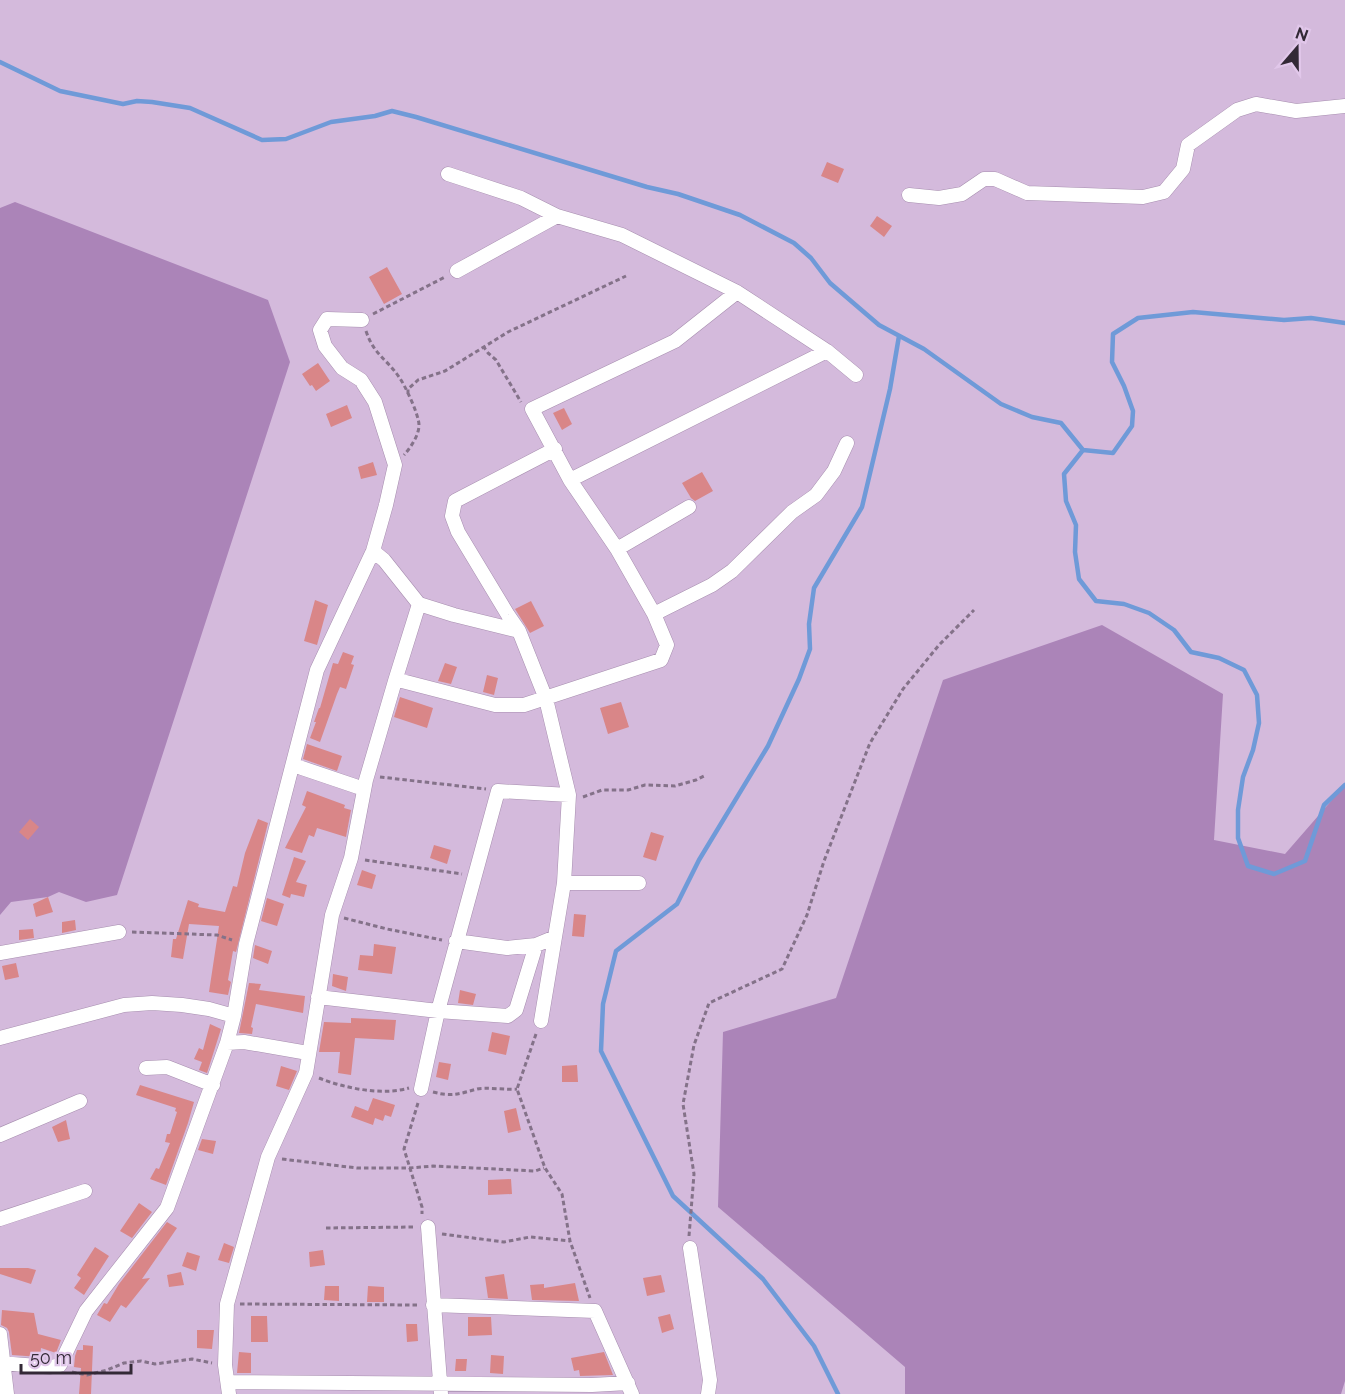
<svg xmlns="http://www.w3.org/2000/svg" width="1345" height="1394" font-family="Raleway,sans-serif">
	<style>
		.green { fill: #ab84b8 }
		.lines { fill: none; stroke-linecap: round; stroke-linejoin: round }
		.stream { stroke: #6f9ad8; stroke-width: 4.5 }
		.building { fill: #d98688 }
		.street-casing { stroke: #a78eaf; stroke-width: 15 }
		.path { stroke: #847289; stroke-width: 3; stroke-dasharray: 4.5 3; stroke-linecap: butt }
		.street { stroke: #fff; stroke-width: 14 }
	</style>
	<rect width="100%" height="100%" fill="#d4badc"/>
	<path class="green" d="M15,202L268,300L290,362L117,895L86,902L59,892L48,897L11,902L0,915V208Z
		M1102,625L1223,694L1214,840L1285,854L1345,785V1381L1341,1394H905V1367L718,1207L723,1032L836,998L943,680Z"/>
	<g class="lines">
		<path class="stream" d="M0,62L60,91L123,104L137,101L152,102L190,108L262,140L286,139L331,122L375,116L392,111L416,117L647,187L678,194L740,215L794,243L811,258L830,283L879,325L924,349L1001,404L1032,417L1061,423L1083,450L1113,453L1132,426L1133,411L1124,386L1112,362L1113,334L1138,318L1193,312L1284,320L1311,318L1345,323
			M1083,450L1064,474L1066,501L1076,525L1075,552L1079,579L1096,601L1124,604L1149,613L1174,630L1191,652L1219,658L1244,670L1257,695L1259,723L1253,750L1243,777L1238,810V838L1248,866L1274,874L1305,861L1324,805L1345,785
			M838,1394L814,1346L763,1279L673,1196L601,1051L603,1004L616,951L677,904L699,860L768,746L799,679L810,649L809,624L814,588L862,507L890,389L899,336"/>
	</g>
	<path class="building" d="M827,162L844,169L838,183L821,176Z
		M877,216L892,226L884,237L870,226Z
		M387,267L402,294L384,304L369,277Z
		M318,363L330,381L316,391L312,385L310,386L302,374Z
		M347,405L352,418L331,427L326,414Z
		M564,408L572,424L562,430L553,413Z
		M373,462L377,475L361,479L358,467Z
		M702,472L713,491L695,501L691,498L682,483Z
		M315,600L328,605L317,645L304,641Z
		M531,601L544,626L530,633L515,609Z
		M343,652L354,656L351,664L354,665L346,689L340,687L337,694L320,742L310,738L316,722H314L319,708H320L333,663L338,664Z
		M445,663L457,667L451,684L438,681Z
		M487,675L498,678L494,695L483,692Z
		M400,697L433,708L427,728L394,717Z
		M621,702L629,727L608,734L600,708Z
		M307,744L342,756L337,771L303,759Z
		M307,791L345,805L344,808L351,810L346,837L317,828L314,837L309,835L302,853L285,848L306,807L302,805Z
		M30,819L39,827L28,840L19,832Z
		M258,819L268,823L236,952L233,951L228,980L231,982L228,995L209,992L219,926L189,924L183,959L171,957L173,939H176L188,900L199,904L198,907L225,912L233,886L237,887L245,853Z
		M651,832L664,836L656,861L643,857Z
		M434,845L451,850L447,864L430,858Z
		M294,857L306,861L296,882L307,885L304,897L291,894L290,898L282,895Z
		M362,870L376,875L372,889L357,885Z
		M48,897L53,912L36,917L33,904Z
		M267,898L284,904L277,926L261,921Z
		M574,914L586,915L584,937L572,936Z
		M75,920L76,930L62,933V922Z
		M33,929L34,938L19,940V930Z
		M374,944L396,947L392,974L358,970L360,955L373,956Z
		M255,945L272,951L268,964L253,958Z
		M16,963L19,977L5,980L2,966Z
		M333,974L348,977L346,991L332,986Z
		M249,983L261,984L259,990L305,996L303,1013L256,1004L251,1027L253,1028L252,1034L239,1033Z
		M460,990L476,994L473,1005L458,1003Z
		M351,1018L396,1020L394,1040L355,1038L351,1075L338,1073L340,1052H319L324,1022L351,1023Z
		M210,1024L221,1029L207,1073L199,1070L202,1062L194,1059L199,1048L203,1050Z
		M492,1032L510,1036L506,1055L488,1051Z
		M439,1062L451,1064L448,1080L436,1077Z
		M577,1065L578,1082H562V1066Z
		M281,1066L297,1071L289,1090L276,1086Z
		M140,1085L194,1102L188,1123L166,1185L150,1179L156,1168L159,1169L170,1143L165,1142L167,1134H170L177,1112L175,1111L176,1108L136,1095Z
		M373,1098L395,1105L391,1117L385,1115L383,1121L375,1118L373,1125L351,1117L355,1106L368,1111Z
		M516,1108L521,1130L508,1133L504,1111Z
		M66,1120L70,1139L58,1142L52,1127Z
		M202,1139L216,1141L213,1154L198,1150Z
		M511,1179L512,1194L488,1195V1180Z
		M139,1203L152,1212L132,1238L120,1231Z
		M167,1222L177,1228L142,1279L150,1278L126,1308L121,1305L110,1322L97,1315L104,1303L107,1304L119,1284Z
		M224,1243L234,1247L229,1263L218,1260Z
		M95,1247L109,1256L84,1295L74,1288L81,1278L77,1275Z
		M323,1250L325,1265L310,1267L309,1252Z
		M187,1252L200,1256L196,1271L182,1266Z
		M0,1268H28L36,1270L31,1284L0,1274Z
		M181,1272L184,1285L169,1287L167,1275Z
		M504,1274L508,1299L488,1298L485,1277Z
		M661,1275L665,1292L647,1296L643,1278Z
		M575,1283L579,1301L532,1300L530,1285L544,1284V1288Z
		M325,1286H339V1301L324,1300Z
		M368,1286L384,1287V1302H367Z
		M2,1310L34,1313L38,1334L61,1340L56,1353L41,1348L40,1357L12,1355L9,1332L7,1328L1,1325Z
		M670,1314L674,1329L662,1333L658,1317Z
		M251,1316H267L268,1342H251Z
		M468,1317H491L492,1335L468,1336Z
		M406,1324H417L418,1341L407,1342Z
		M197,1330H214L212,1349L197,1348Z
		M83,1345L93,1346L91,1394H79L81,1368L74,1367L75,1356L77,1350H83Z
		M239,1352L251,1353V1373H237Z
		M604,1352L613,1375L580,1376L579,1370L574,1371L571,1358Z
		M491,1355L504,1356L503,1374L490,1373Z
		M456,1359H467L466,1371H455Z"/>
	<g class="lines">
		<defs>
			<path id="street" d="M448,174L521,198L557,216
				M909,195L939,198L962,194L984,179H995L1027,193L1143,197L1164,192L1183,169L1188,145L1237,110L1256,104L1296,111L1345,106
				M457,271L557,216L622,235L737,292L827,351L856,375
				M570,480L827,351
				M617,549L689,507
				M419,604L454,615L519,631
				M654,614L712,585L732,571L792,512L816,495L834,471L847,443
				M395,681H402L495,705H524L661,660L667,645L654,614L617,549L570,480L532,409L675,341L737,292
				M293,765L364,789
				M564,883H639
				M456,941L507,948L536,945
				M0,953L119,932
				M318,997L438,1011L508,1016L516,1010L536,945L553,938
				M541,1021L564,883L569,795L546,699L519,631L508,615L458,532L452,516L455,501L555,449
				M0,1038L124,1005L152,1003L182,1005L209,1009L234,1016
				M227,1043L244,1042L308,1053
				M146,1068L167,1067L213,1085
				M421,1089L438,1011L498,791L569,795
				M0,1135L80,1101
				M0,1219L85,1191
				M428,1227L441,1394
				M690,1248L710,1380L708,1394
				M433,1305L595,1311L632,1394
				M0,1334L7,1394
				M0,1363L50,1367L60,1365L86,1311L167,1208L227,1043L234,1016L246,944L317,670L373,551L386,505L395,465L375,402L361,380L342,368L325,346L320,330L327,319L362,320
				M229,1382L592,1385L628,1383
				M229,1394L225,1365L227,1304L268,1157L306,1073L332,915L351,858L366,780L395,681L419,604L384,560L373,551"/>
		</defs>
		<use href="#street" class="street-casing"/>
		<path class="path" d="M373,314L445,277
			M366,331C374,355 386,358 399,377C405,385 419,415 419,425C419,435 411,447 404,455
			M483,346L488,353L496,360L521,402
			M408,394V389L418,380L445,371L508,332L626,276
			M380,777L486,789
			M583,797L602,790H628L645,785L675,786L696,780L706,775
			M365,860L462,874
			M344,918L387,929L442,940
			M132,932L217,935L232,940
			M536,1034L517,1089L545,1168L562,1194L570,1241L590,1298
			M319,1078C344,1088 382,1096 409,1088
			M433,1092C452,1097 459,1094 477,1089C485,1087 506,1090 517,1089
			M418,1103L404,1149L422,1207V1214
			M282,1159L357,1168H409L433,1166L535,1171L544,1168
			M326,1228L414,1227
			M442,1234L504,1242L530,1237L570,1241
			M689,1236L694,1174L683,1104L694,1045L709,1003L782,969L807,915L824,861L870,743L903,689L939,645L974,610
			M240,1304L419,1305
			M72,1372L87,1375L107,1370L124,1363L141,1361L155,1364L192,1359L212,1363"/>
		<use href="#street" class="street"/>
	</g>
	<g transform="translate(1297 48) rotate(20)" stroke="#e1c7ea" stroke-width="4.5" paint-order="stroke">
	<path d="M0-4.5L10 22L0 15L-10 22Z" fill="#332936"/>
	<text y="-9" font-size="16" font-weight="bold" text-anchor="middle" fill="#332936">N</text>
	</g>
	<path d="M21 1364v9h110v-9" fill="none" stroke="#332936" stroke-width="3"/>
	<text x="30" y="1364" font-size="18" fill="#332936" stroke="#e1c7ea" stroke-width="4.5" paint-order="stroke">50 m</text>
</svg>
